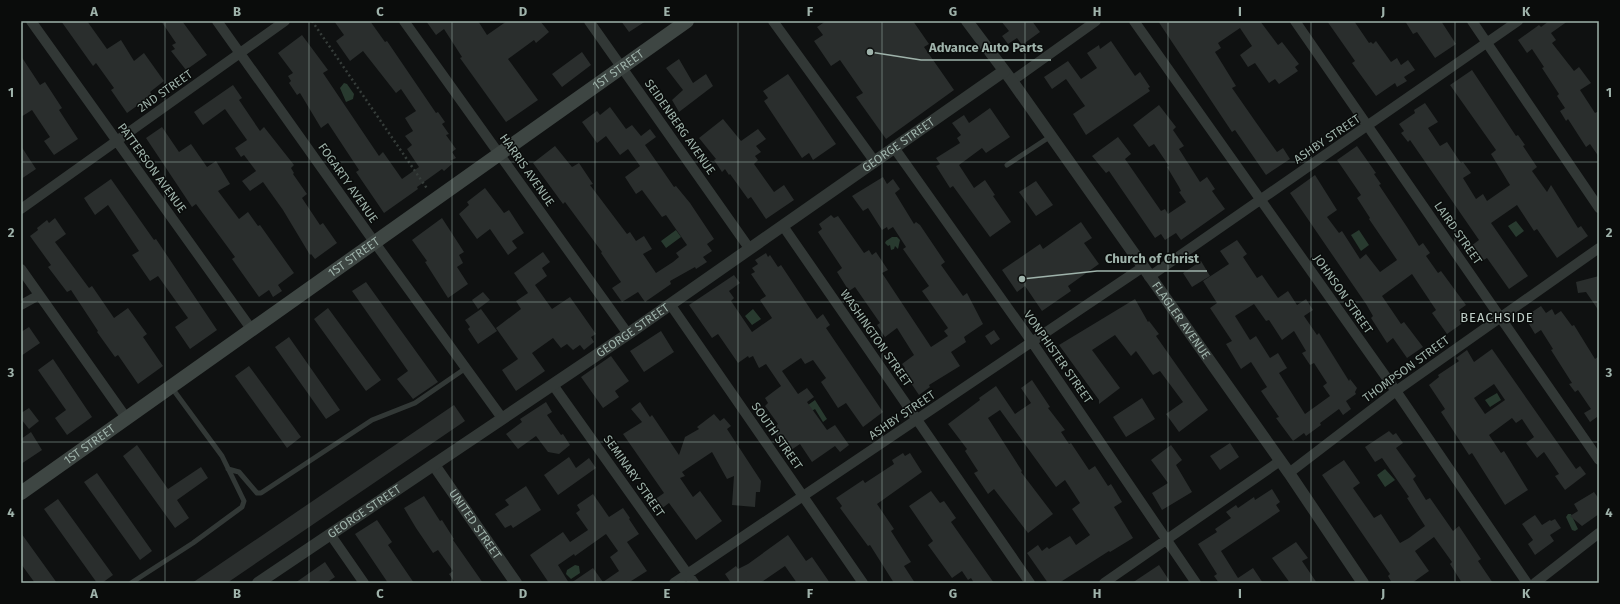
<svg xmlns="http://www.w3.org/2000/svg" width="1620" height="604" font-family="'Fira Sans',sans-serif">
	<style>
		.water { fill: #283a2f }
		.building { fill: #2a2e2d; fill-rule: evenodd }
		.lines { fill: none; stroke-linecap: round; stroke-linejoin: round }
		.path { stroke: #363d3a; stroke-width: 2.5; stroke-dasharray: 2 3; stroke-linecap: butt }
		.service { stroke: #323836; stroke-width: 5 }
		.minor { stroke: #323836; stroke-width: 10 }
		.tertiary { stroke: #323836; stroke-width: 12 }
		.secondary { stroke: #3e4643; stroke-width: 14 }
		.grid { fill: none; stroke: #9fb3ab; stroke-width: 1; stroke-opacity: 0.55 }
		.labels { text-anchor: middle; stroke-width: 3; stroke-linejoin: round; paint-order: stroke }
		.street-label { font-size: 12px; fill: #9fb3ab; stroke: #0a0c0b }
		.neighbourhood-label { font-size: 13px; letter-spacing: 1px; fill: #c0cfc9; stroke: #0a0c0b }
		.leader { fill: none; stroke: #9fb3ab; stroke-width: 1.5 }
		.callout-dot { fill: #9fb3ab; stroke: #0a0c0b; stroke-width: 1.5 }
		.callout-label { font-size: 13px; text-anchor: middle; font-weight: bold; fill: #9fb3ab; stroke: #0a0c0b; stroke-width: 3; stroke-linejoin: round; paint-order: stroke }
		.neatline { fill: none; stroke: #9fb3ab; stroke-width: 1.5 }
		.grid-label { font-size: 13px; text-anchor: middle; font-weight: bold; fill: #9fb3ab }
	</style>
	<rect width="100%" height="100%" fill="#0f1111"/>
	<path class="water" d="M344,83L347,84L354,94L353,99L346,102L340,88Z
		M1516,221L1524,231L1516,237L1508,226Z
		M676,230L681,237L666,248L661,241Z
		M1359,230L1369,245L1361,251L1351,235Z
		M892,237H897L900,240L898,249L895,246L894,249L891,250L890,245L888,246L885,243L886,241Z
		M753,309L761,319L752,325L745,316Z
		M1497,393L1501,400L1490,407L1485,400Z
		M815,400L827,419L823,422L815,409L810,412L808,405Z
		M1385,469L1395,480L1385,487L1377,475Z
		M1568,514H1571L1578,529L1575,531L1572,530L1566,517Z
		M575,565L579,566L580,573L571,579L566,574L567,570Z"/>
	<path class="building" d="M61,21H87L107,49L121,40L134,61L144,53L164,81L150,92L152,95L127,113L111,90L114,88L96,63L93,66Z
		M161,21H182L207,55L186,70L171,51L175,49L172,45L176,43Z
		M334,21H370L385,42L387,41L436,113L438,112L445,122L442,124L449,134L446,135L456,149L452,152L456,158L450,161L452,164L444,171L442,169L417,187L418,189L384,213L356,172L359,170L328,123L321,128L300,93L297,95L289,83L291,81L288,76L293,73L278,53L302,35L328,70L323,73L379,156L383,152L402,179L419,167L407,149L412,145L405,136L413,131L405,118L416,111L401,89L396,93L363,51L350,61L336,41L344,35Z
		M426,21H478L487,35L507,21H540L549,32L536,43L534,40L508,59L538,100L506,122L460,58L462,57L444,29L436,35Z
		M621,21H646L629,32Z
		M826,21H913L929,44L924,47L954,90L886,139L856,97L863,93L840,60L831,66L814,41L823,35L817,27Z
		M1001,21H1032L1040,32L1022,45L1017,38L1008,44L1002,36L1009,31Z
		M1158,21H1260L1278,45L1282,42L1299,64L1295,67L1298,71L1279,84L1275,79L1269,83L1255,63L1248,67L1240,55L1252,46L1240,28L1218,43L1221,48L1215,52L1236,86L1232,88L1255,121L1277,152L1283,148L1290,159L1266,175L1235,130L1232,132Z
		M1327,21H1354L1369,43L1371,42L1373,44L1376,41L1391,62L1397,58L1401,65L1408,60L1415,70L1404,77L1407,81L1397,87L1395,83L1376,96L1352,63L1355,61Z
		M1405,21H1441L1456,44L1435,58L1417,32L1413,34Z
		M1549,21H1568L1551,33L1556,40L1552,43L1574,71L1579,67L1591,83L1580,90L1595,113L1599,111V157L1590,144L1586,147L1568,119L1566,121L1560,111L1565,108L1557,96L1559,94L1542,68L1544,67L1532,49L1527,53L1518,40L1539,25L1541,27Z
		M1111,41L1135,76L1140,72L1150,87L1148,88L1150,91L1086,135L1073,114L1085,106L1066,79L1052,89L1044,77L1068,61L1081,79L1097,68L1087,53L1099,45L1100,49Z
		M582,52L591,65L562,87L552,74Z
		M21,56L40,85L45,82L62,108L59,110L78,139L54,155L44,141L50,137L32,110L21,117Z
		M679,59L693,83L706,74L713,86L679,112L672,100L683,90L666,68Z
		M1472,70L1516,136L1518,135L1525,145L1523,146L1537,167L1532,171L1547,192L1551,185L1578,228L1581,226L1588,236L1557,258L1537,229L1534,231L1517,205L1491,223L1528,276L1509,289L1487,258L1482,261L1471,246L1479,240L1410,140L1408,142L1401,133L1404,131L1399,124L1415,113L1414,110L1425,103L1438,122L1428,128L1440,146L1447,142L1461,163L1463,162L1471,173L1463,178L1476,199L1483,194L1487,201L1510,185L1491,154L1496,150L1450,85Z
		M788,74L836,144L813,160L809,153L802,158L764,101L768,98L763,91Z
		M233,85L242,98L239,100L260,131L264,127L294,165L291,168L294,173L293,174L307,194L302,198L320,225L323,223L337,243L315,259L311,254L310,255L283,210L263,182L250,191L242,181L256,171L244,155L241,157L235,148L247,140L225,109L203,125L194,112Z
		M1159,105L1176,127L1173,130L1184,146L1179,149L1200,182L1207,177L1215,189L1212,191L1225,209L1181,240L1176,233L1165,240L1161,234L1155,238L1109,171L1106,173L1092,156L1118,137L1131,154L1125,159L1161,211L1165,209L1168,214L1186,202L1179,192L1181,191L1179,187L1167,167L1169,166L1154,144L1149,147L1133,125Z
		M610,107L626,129L632,125L641,136L650,129L656,137L645,145L674,187L676,186L690,203L714,239L707,244L712,251L703,257L707,262L696,269L695,267L670,281L671,284L645,302L638,292L622,302L612,288L621,282L601,253L602,252L565,202L563,204L533,163L555,146L572,167L579,163L593,184L590,185L627,234L630,232L636,241L644,236L652,249L643,254L656,273L673,262L679,257L676,253L687,245L666,215L662,217L642,190L636,194L625,177L640,166L628,149L620,155L606,136L597,143L582,122L597,111L600,115Z
		M990,108L1010,137L986,153L982,148L959,165L974,188L985,180L995,195L993,196L1011,222L990,237L953,186L950,188L936,166L940,164L936,158L960,143L957,138L961,135L952,123L964,115L969,123Z
		M723,119L741,141L758,129L766,139L756,146L761,152L755,156L758,160L754,164L774,192L784,185L794,200L766,219L751,197L748,199L730,174L729,175L725,169L722,172L714,160L716,159L699,138Z
		M162,127L179,152L191,144L207,167L216,161L230,184L218,191L239,219L248,212L258,226L260,225L294,273L278,285L282,291L273,297L269,290L259,297L232,259L235,257L196,204L192,207L146,138Z
		M21,146L36,169L21,179Z
		M1357,146L1376,173L1374,174L1381,184L1379,185L1407,227L1419,246L1423,243L1430,253L1426,256L1438,273L1441,271L1466,305L1459,310L1467,320L1447,334L1432,313L1436,310L1412,274L1382,296L1401,324L1404,322L1423,347L1407,358L1393,338L1387,343L1371,318L1373,316L1366,304L1290,193L1315,175L1337,210L1327,217L1339,233L1342,231L1360,259L1366,254L1380,272L1397,260L1369,219L1370,218L1357,198L1361,195L1337,160Z
		M883,177L887,184L893,179L900,189L895,193L914,224L916,222L920,225L945,262L941,265L963,296L967,293L983,324L964,337L966,342L951,352L960,366L929,385L930,387L919,395L902,370L905,368L902,364L914,355L897,328L885,337L877,325L880,323L855,287L849,291L837,272L842,268L818,232L822,229L819,224L831,215L834,218L838,216L864,253L869,250L872,255L876,252L888,270L882,273L931,347L948,336L944,331L948,328L922,291L929,286L903,249L906,247L893,227L888,230L887,227L882,230L868,208L863,211L852,196Z
		M111,179L154,240L156,239L217,330L190,349L175,327L188,318L158,276L150,281L132,255L139,251L108,205L95,215L84,198Z
		M1036,181L1053,205L1036,216L1019,192Z
		M485,188L504,213L509,210L524,233L512,241L517,248L508,255L490,229L477,239L459,214L469,205L467,202Z
		M55,218L66,234L55,242L89,288L92,286L114,318L128,308L147,334L143,337L163,366L138,384L118,355L115,357L97,332L98,331L71,290L67,292L48,267L51,265L30,236L38,230L37,228L47,220L49,223Z
		M442,218L464,252L459,255L463,263L457,267L468,284L448,298L425,262L427,261L412,240Z
		M1081,222L1092,238L1084,243L1099,264L1068,286L1071,291L1042,311L1025,286L1017,292L1002,270L1040,244L1043,249Z
		M1237,240L1247,254L1243,257L1257,278L1262,275L1278,298L1288,291L1297,305L1306,299L1313,310L1304,316L1317,335L1319,333L1349,381L1350,379L1357,388L1355,392L1356,394L1346,401L1351,409L1343,415L1339,409L1320,423L1321,425L1306,436L1304,433L1293,441L1276,418L1279,417L1261,391L1267,387L1251,362L1241,369L1226,344L1232,341L1210,308L1217,303L1203,281L1229,264L1220,251ZM1254,304L1266,321L1269,320L1282,340L1294,331L1306,351L1302,353L1310,365L1314,363L1327,383L1323,386L1330,396L1305,414L1279,373L1287,368L1278,353L1270,358L1256,336L1250,340L1235,316Z
		M543,252L550,262L542,268L547,276L535,285L552,309L570,297L596,334L591,337L594,342L584,350L580,345L573,350L567,344L561,348L553,338L532,353L545,371L516,391L502,370L518,359L496,328L521,309L516,301L528,293L514,273Z
		M766,253L768,257L770,255L778,267L781,265L817,319L823,314L830,325L826,328L883,412L863,427L846,403L838,408L821,382L826,378L813,360L805,364L801,358L782,371L798,394L807,388L814,397L807,402L827,430L835,425L849,445L840,452L835,446L812,462L800,444L788,452L772,428L778,424L765,406L768,403L765,398L781,386L766,364L759,368L753,356L749,358L748,356L738,363L718,334L712,338L689,305L734,275L740,283L729,291L734,298L731,301L752,332L772,318L760,300L766,296L751,274L755,272L752,268L758,264L755,260Z
		M1201,261L1210,276L1192,287L1183,273Z
		M1599,276V311L1586,292L1578,293L1576,282Z
		M366,282L438,382L413,399L397,379L408,371L352,291Z
		M483,292L490,300L478,309L472,300Z
		M1135,299L1148,322L1149,321L1159,334L1156,336L1208,410L1179,432L1166,414L1183,402L1160,371L1153,375L1136,351L1131,356L1115,335L1092,350L1120,388L1099,404V400L1059,345Z
		M1541,306L1546,313L1552,309L1555,315L1561,311L1572,326L1574,325L1595,359L1599,356V421L1597,417L1590,422L1584,413L1591,409L1578,390L1575,392L1569,384L1572,383L1551,350L1553,349L1541,330L1535,334L1529,324L1531,323L1526,316Z
		M328,308L381,380L366,391L314,319Z
		M481,309L497,331L478,344L468,329L470,327L465,320Z
		M29,327L40,343L21,356V332Z
		M994,330L1000,339L991,345L985,336Z
		M661,331L674,352L644,372L630,351Z
		M289,337L340,410L326,419L275,347Z
		M1492,349L1576,469L1580,466L1586,474L1565,490L1555,476L1559,474L1544,452L1537,458L1526,443L1534,437L1522,419L1516,423L1512,418L1489,435L1501,453L1504,451L1528,490L1505,505L1472,453L1469,455L1441,412L1445,409L1429,385L1439,377L1438,375L1459,361L1456,358L1467,350L1474,362ZM1494,384L1505,400L1485,414L1474,398Z
		M611,356L629,381L615,391L619,397L603,408L581,377Z
		M53,359L92,417L67,435L55,418L66,410L38,370Z
		M249,366L301,437L287,448L235,376Z
		M1032,380L1050,407L1048,408L1065,430L1061,432L1069,444L1071,443L1089,470L1095,466L1108,486L1111,484L1122,502L1114,507L1133,538L1110,552L1109,551L1059,583H1048L1027,553L1038,545L1042,551L1047,547L1049,549L1070,536L1076,545L1090,535L1072,509L1080,503L1065,480L1056,487L1000,410L988,418L1022,471L1021,472L1053,514L1028,533L994,489L988,494L974,473L978,471L965,451L967,449L948,424L980,400L979,398L996,386L1015,414L1031,403L1021,388Z
		M1142,398L1155,419L1126,437L1113,417Z
		M546,402L552,412L547,415L561,435L563,434L570,445L559,454L548,452L536,436L518,449L506,434L522,422L520,419Z
		M640,402L650,417L652,415L679,455L685,437L699,429L697,427L714,414L720,421L724,418L731,426L727,429L761,481L760,492H756L755,507L732,505L734,476L727,479L712,452L682,472L685,476L680,478L693,497L700,491L722,521L696,540L669,503L661,509L654,500L664,493L623,434L642,422L631,409Z
		M454,405L465,421L321,519L227,583H192Z
		M29,408L39,421L29,429L21,419V413Z
		M1389,431L1393,435L1396,433L1403,443L1396,448L1416,476L1413,479L1426,500L1430,498L1453,531L1459,526L1481,559L1478,561L1493,583H1462L1450,564L1452,562L1434,537L1415,551L1429,571L1412,583H1392L1388,576L1390,574L1322,475L1344,460L1360,483L1353,488L1374,518L1381,514L1400,543L1409,538L1425,526L1407,498L1409,497L1382,458L1375,462L1365,447Z
		M31,432L42,450L21,464V439Z
		M1230,443L1239,457L1220,470L1210,456Z
		M137,445L168,489L201,467L208,478L177,500L189,518L175,528L123,456Z
		M1171,445L1182,460L1176,465L1192,492L1162,510L1152,493L1168,483L1151,460Z
		M903,453L905,456L910,453L922,472L877,504L894,529L891,531L911,562L904,566L915,583H894L870,545L868,546L840,508L842,506L836,498L863,480L865,483L894,464L892,460Z
		M569,457L576,468L589,458L596,468L558,495L544,475Z
		M97,473L152,551L140,560L84,482Z
		M526,486L541,510L513,528L511,525L505,528L495,514L509,505L505,500Z
		M1272,489L1280,502L1276,505L1280,511L1221,551L1238,578L1253,568L1263,583H1219L1214,576L1217,574L1198,544L1217,532L1215,529L1231,518L1226,512L1236,505L1238,508L1254,497L1255,500Z
		M931,491L940,503L944,501L956,518L951,522L994,583H974L971,578L968,580L962,571L952,578L928,545L933,541L909,506Z
		M1594,492L1599,499V514L1582,526L1570,516L1578,511L1574,504Z
		M593,494L609,517L623,508L630,518L629,519L639,534L627,542L647,571L628,583H571L593,568L603,582L619,571L610,557L618,551L606,534L575,556L574,554L558,565L569,583H549L530,555L563,532L570,542L588,530L576,513L580,510L577,505Z
		M424,496L440,521L442,520L454,539L453,540L483,583H455L449,574L453,571L438,550L433,553L416,528L404,508Z
		M58,499L113,575L102,583H97L44,509Z
		M1535,515L1542,525L1550,520L1551,521L1555,519L1561,528L1550,535L1554,541L1535,555L1528,544L1533,540L1522,524Z
		M377,520L392,542L388,545L414,583H388L355,534Z
		M21,533L57,583H35L21,564Z
		M788,535L806,561L812,557L830,583H797L785,566L760,583H731L725,574L736,566L738,569L748,564Z
		M1296,542L1308,558L1302,561L1317,583H1290L1272,558Z
		M325,562L335,577L326,583H295Z
		M1159,565L1171,583H1132Z"/>
	<g class="lines">
		<path class="path" d="M312,21L428,190"/>
		<path class="service" d="M1007,165L1051,136
			M228,469L239,472L257,493H261L372,420L415,403L466,368
			M131,583L193,543L242,507L244,501L222,456L172,388"/>
		<path class="minor" d="M31,21L252,330
			M217,21L375,243L502,418
			M404,21L628,334
			M589,21L749,248
			M773,21L875,162
			M1134,21L1396,391L1527,583
			M1295,21L1599,460
			M1472,21L1599,208
			M1012,81L1096,21
			M895,149L1032,342L1196,583
			M21,209L285,21
			M783,226L1030,583
			M21,269L127,419
			M1149,277L1518,21
			M670,304L863,583
			M21,305L39,295
			M553,385L694,583
			M1289,473L1396,391L1599,248
			M330,534L364,583
			M674,583L1143,267
			M1104,583L1280,461
			M1535,583L1599,533"/>
		<g class="tertiary">
			<path id="s1" d="M967,21L1012,81L1289,473L1363,583"/>
			<path id="s2" d="M434,465L516,583"/>
			<path id="s3" d="M258,583L628,334L1004,71"/>
		</g>
		<path class="secondary" id="s4" d="M21,493L687,21"/>
	</g>
	<path class="grid" d="M165,21V583M309,21V583M452,21V583M595,21V583M738,21V583M882,21V583M1025,21V583M1168,21V583M1311,21V583M1455,21V583M21,162H1599M21,302H1599M21,442H1599"/>
	<g class="labels">
		<g class="street-label">
			<text dy="4" stroke="none"><textPath href="#s4" startOffset="732">1ST STREET</textPath></text>
			<text transform="translate(165 91) rotate(-35)" y="4">2ND STREET</text>
			<text transform="translate(680 127) rotate(55)" y="4">SEIDENBERG AVENUE</text>
			<text transform="translate(1327 139) rotate(-34)" y="4">ASHBY STREET</text>
			<text dy="4" stroke="none"><textPath href="#s3" startOffset="776">GEORGE STREET</textPath></text>
			<text transform="translate(152 168) rotate(54)" y="4">PATTERSON AVENUE</text>
			<text transform="translate(527 170) rotate(55)" y="4">HARRIS AVENUE</text>
			<text transform="translate(348 183) rotate(55)" y="4">FOGARTY AVENUE</text>
			<text transform="translate(1458 233) rotate(55)" y="4">LAIRD STREET</text>
			<text dy="4" stroke="none"><textPath href="#s4" startOffset="408">1ST STREET</textPath></text>
			<text transform="translate(1343 294) rotate(55)" y="4">JOHNSON STREET</text>
			<text dy="4" stroke="none"><textPath href="#s1" startOffset="368">FLAGLER AVENUE</textPath></text>
			<text dy="4" stroke="none"><textPath href="#s3" startOffset="452">GEORGE STREET</textPath></text>
			<text transform="translate(876 338) rotate(55)" y="4">WASHINGTON STREET</text>
			<text transform="translate(1058 357) rotate(55)" y="4">VONPHISTER STREET</text>
			<text transform="translate(1406 369) rotate(-36)" y="4">THOMPSON STREET</text>
			<text transform="translate(902 415) rotate(-34)" y="4">ASHBY STREET</text>
			<text transform="translate(777 436) rotate(55)" y="4">SOUTH STREET</text>
			<text dy="4" stroke="none"><textPath href="#s4" startOffset="84">1ST STREET</textPath></text>
			<text transform="translate(634 476) rotate(55)" y="4">SEMINARY STREET</text>
			<text dy="4" stroke="none"><textPath href="#s3" startOffset="128">GEORGE STREET</textPath></text>
			<text dy="4" stroke="none"><textPath href="#s2" startOffset="72">UNITED STREET</textPath></text>
		</g>
		<g class="neighbourhood-label">
			<text x="1497" y="322">BEACHSIDE</text>
		</g>
	</g>
	<path class="leader" d="M870 52L921 60H1051M1022 279L1097 271H1207"/>
	<g class="callout-dot">
		<circle cx="870" cy="52" r="4"/>
		<circle cx="1022" cy="279" r="4"/>
	</g>
	<g class="callout-label">
		<text x="986" y="52">Advance Auto Parts</text>
		<text x="1152" y="263">Church of Christ</text>
	</g>
	<rect width="1620" height="604" fill="none" stroke="#0a0c0b" stroke-width="44"/>
	<rect x="22" y="22" width="1576" height="560" class="neatline"/>
	<g class="grid-label">
		<text x="94" y="16">A</text>
		<text x="237" y="16">B</text>
		<text x="380" y="16">C</text>
		<text x="523" y="16">D</text>
		<text x="667" y="16">E</text>
		<text x="810" y="16">F</text>
		<text x="953" y="16">G</text>
		<text x="1097" y="16">H</text>
		<text x="1240" y="16">I</text>
		<text x="1383" y="16">J</text>
		<text x="1526" y="16">K</text>
		<text x="11" y="97">1</text>
		<text x="1609" y="97">1</text>
		<text x="11" y="237">2</text>
		<text x="1609" y="237">2</text>
		<text x="11" y="377">3</text>
		<text x="1609" y="377">3</text>
		<text x="11" y="517">4</text>
		<text x="1609" y="517">4</text>
		<text x="94" y="598">A</text>
		<text x="237" y="598">B</text>
		<text x="380" y="598">C</text>
		<text x="523" y="598">D</text>
		<text x="667" y="598">E</text>
		<text x="810" y="598">F</text>
		<text x="953" y="598">G</text>
		<text x="1097" y="598">H</text>
		<text x="1240" y="598">I</text>
		<text x="1383" y="598">J</text>
		<text x="1526" y="598">K</text>
	</g>
</svg>
